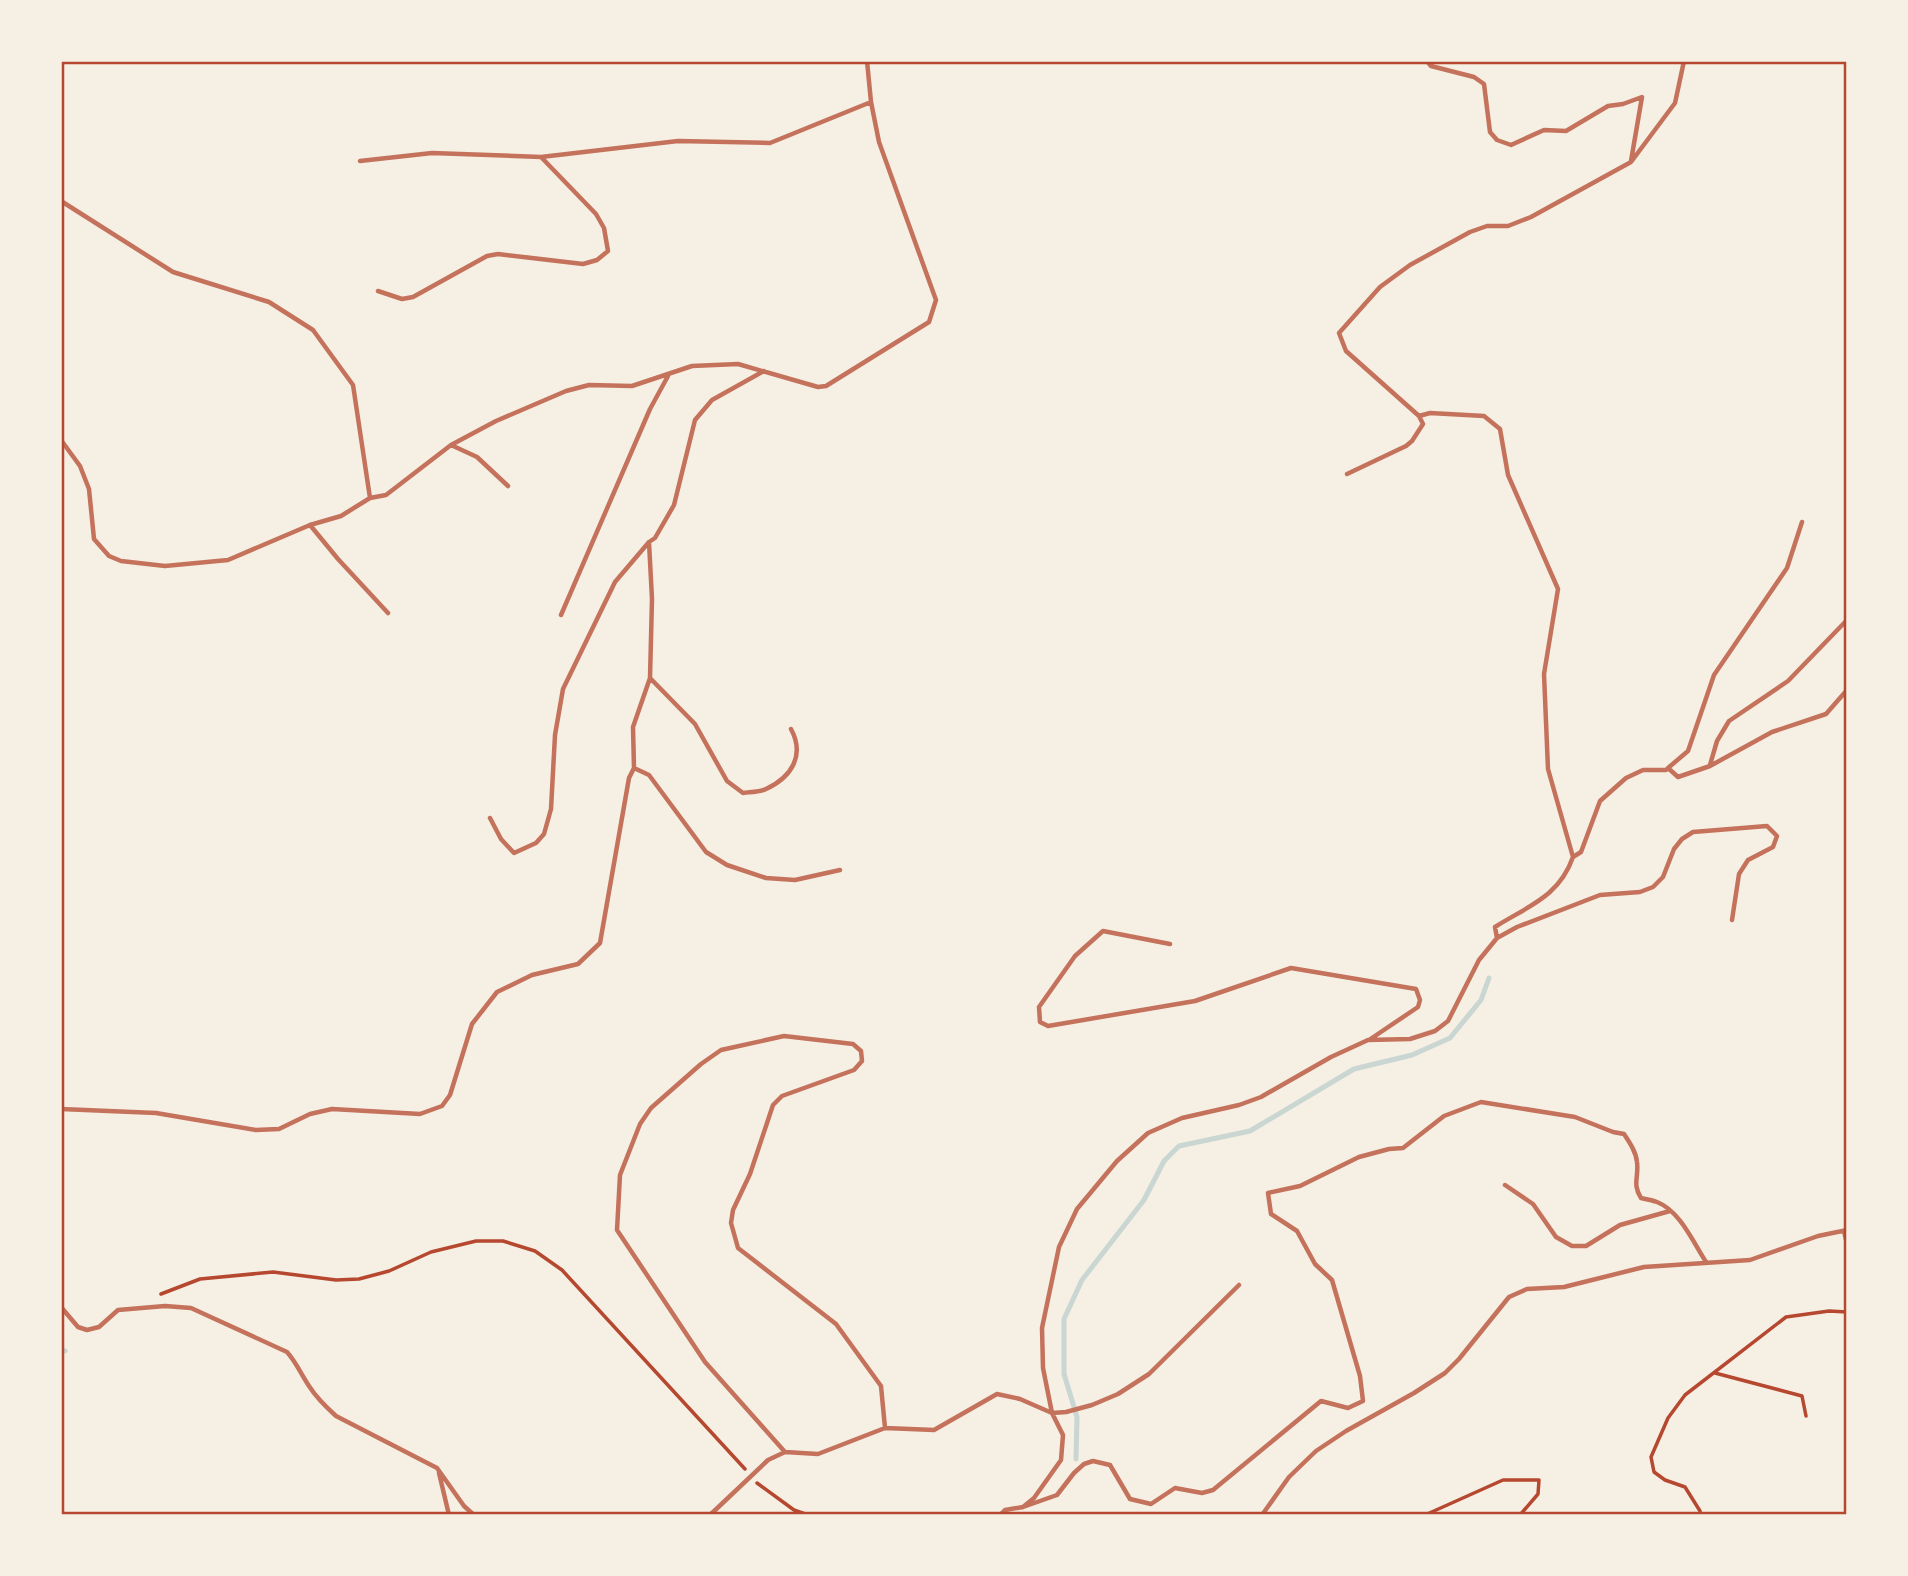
<svg xmlns="http://www.w3.org/2000/svg" width="1908" height="1576" font-family="'PT Sans Narrow',sans-serif">
	<style>
		.lines { fill: none; stroke-linecap: round; stroke-linejoin: round }
		.stream { stroke: #c9d6d2; stroke-width: 5 }
		.path { stroke: #b5482f; stroke-width: 3.5 }
		.service { stroke: #c5725c; stroke-width: 4.5 }
		.neatline { fill: none; stroke: #b5482f; stroke-width: 2.5 }
	</style>
	<rect width="100%" height="100%" fill="#f6efe4"/>
	<g class="lines">
		<path class="stream" d="M61,1349L65,1351
			M1076,1459L1077,1417L1064,1374V1319L1082,1280L1144,1200L1164,1161L1179,1146L1250,1131L1354,1069L1412,1055L1450,1038L1481,1000L1489,978"/>
		<path class="path" d="M161,1294L200,1279L273,1272L336,1280L359,1279L389,1271L431,1252L476,1241H503L535,1251L562,1270L745,1469
			M1715,1373L1802,1396L1806,1416
			M757,1483L794,1510L808,1515
			M1700,1511L1685,1487L1665,1480L1654,1472L1651,1457L1668,1418L1685,1395L1786,1317L1829,1311L1847,1312
			M1425,1515L1503,1480H1539L1538,1494L1520,1515"/>
		<path class="service" d="M1427,61L1431,66L1474,77L1484,84L1490,132L1497,140L1511,145L1544,130L1566,131L1608,106L1623,104L1642,97L1631,161
			M360,161L432,153L541,157
			M61,201L173,272L269,302L313,330L353,385L370,498
			M378,291L402,299L413,297L487,256L498,254L583,264L597,260L608,251L604,228L596,214L541,157L678,141L770,143L871,102
			M1419,416L1346,351L1339,333L1380,287L1410,265L1470,232L1487,226H1508L1531,217L1631,162L1675,103L1684,61
			M61,440L80,466L89,489L94,539L109,556L121,561L165,566L228,560L310,525L341,516L370,498L386,495L451,445L496,421L566,391L589,385L632,386L692,366L738,364L818,387L826,386L929,322L936,300L879,142L871,102L867,61
			M451,445L477,457L508,486
			M1347,474L1406,446L1412,441L1423,424L1419,416L1430,413L1484,416L1500,429L1508,475L1558,589L1544,674L1548,769L1573,857
			M310,525L338,559L388,613
			M649,542L652,599L650,678
			M561,615L650,409L668,376
			M1710,765L1717,741L1729,721L1788,681L1847,620
			M634,768L633,727L650,678L695,724L727,781L743,793C750,792 760,792 766,789C792,777 805,755 791,729
			M1668,768L1688,751L1714,675L1787,568L1802,522
			M490,818L501,839L514,853L536,843L544,834L551,809L555,735L563,689L615,582L649,542L655,538L674,505L695,420L712,400L764,371
			M1497,938L1495,927C1528,906 1559,897 1573,857L1581,852L1600,801L1626,778L1643,770H1666L1668,768L1678,777L1710,766L1772,732L1826,714L1847,690
			M1170,944L1103,931L1075,956L1039,1007L1040,1022L1048,1026L1195,1001L1291,968L1416,989L1420,1000L1418,1007L1369,1040
			M61,1109L156,1113L256,1130L279,1129L310,1114L332,1109L420,1114L442,1106L450,1095L472,1024L497,992L532,975L578,964L600,943L629,778L634,768L649,775L706,852L727,865L766,878L795,880L840,870
			M1505,1185L1533,1204L1556,1237L1572,1246H1586L1620,1225L1670,1211
			M1844,1231L1847,1244
			M61,1307L78,1327L87,1330L99,1327L118,1310L165,1306L191,1308L287,1352C296,1362 301,1374 309,1386C316,1397 326,1407 336,1416L437,1468L464,1506L474,1515
			M785,1452L705,1362L617,1230L620,1175L640,1124L651,1108L701,1064L721,1050L784,1036L853,1044L861,1051L862,1061L854,1070L782,1096L773,1105L750,1174L733,1210L731,1223L738,1248L836,1324L881,1386L885,1428
			M439,1473L449,1515
			M1023,1507L1034,1498L1061,1460L1063,1435L1052,1413L1043,1368L1042,1328L1059,1247L1077,1209L1117,1161L1148,1133L1182,1118L1239,1105L1261,1097L1331,1057L1368,1040L1410,1039L1435,1031L1448,1021L1479,960L1497,938L1517,927L1600,895L1640,892L1653,887L1663,877L1674,849L1682,839L1693,832L1767,826L1777,836L1773,847L1748,860L1739,874L1732,920
			M710,1515L768,1460L785,1452L818,1454L885,1428L934,1430L997,1394L1020,1399L1052,1413L1066,1412L1092,1405L1118,1394L1149,1374L1239,1285
			M1000,1515L1005,1510L1023,1507L1057,1495L1074,1473L1084,1464L1093,1461L1110,1465L1130,1499L1151,1504L1175,1488L1202,1493L1213,1490L1321,1401L1348,1408L1363,1401L1360,1376L1332,1280L1315,1264L1297,1231L1271,1214L1268,1193L1300,1186L1359,1157L1389,1149L1403,1148L1444,1116L1481,1102L1575,1117L1613,1132L1624,1134C1630,1143 1636,1152 1637,1162C1639,1177 1632,1184 1641,1198C1646,1199 1652,1200 1657,1202C1680,1211 1693,1242 1706,1262
			M1262,1515L1289,1477L1316,1451L1346,1431L1414,1393L1445,1373L1459,1359L1509,1297L1527,1289L1564,1287L1644,1267L1750,1260L1818,1236L1847,1230"/>
	</g>
	<rect width="1908" height="1576" fill="none" stroke="#f6efe4" stroke-width="126"/>
	<rect x="63" y="63" width="1782" height="1450" class="neatline"/>
</svg>
